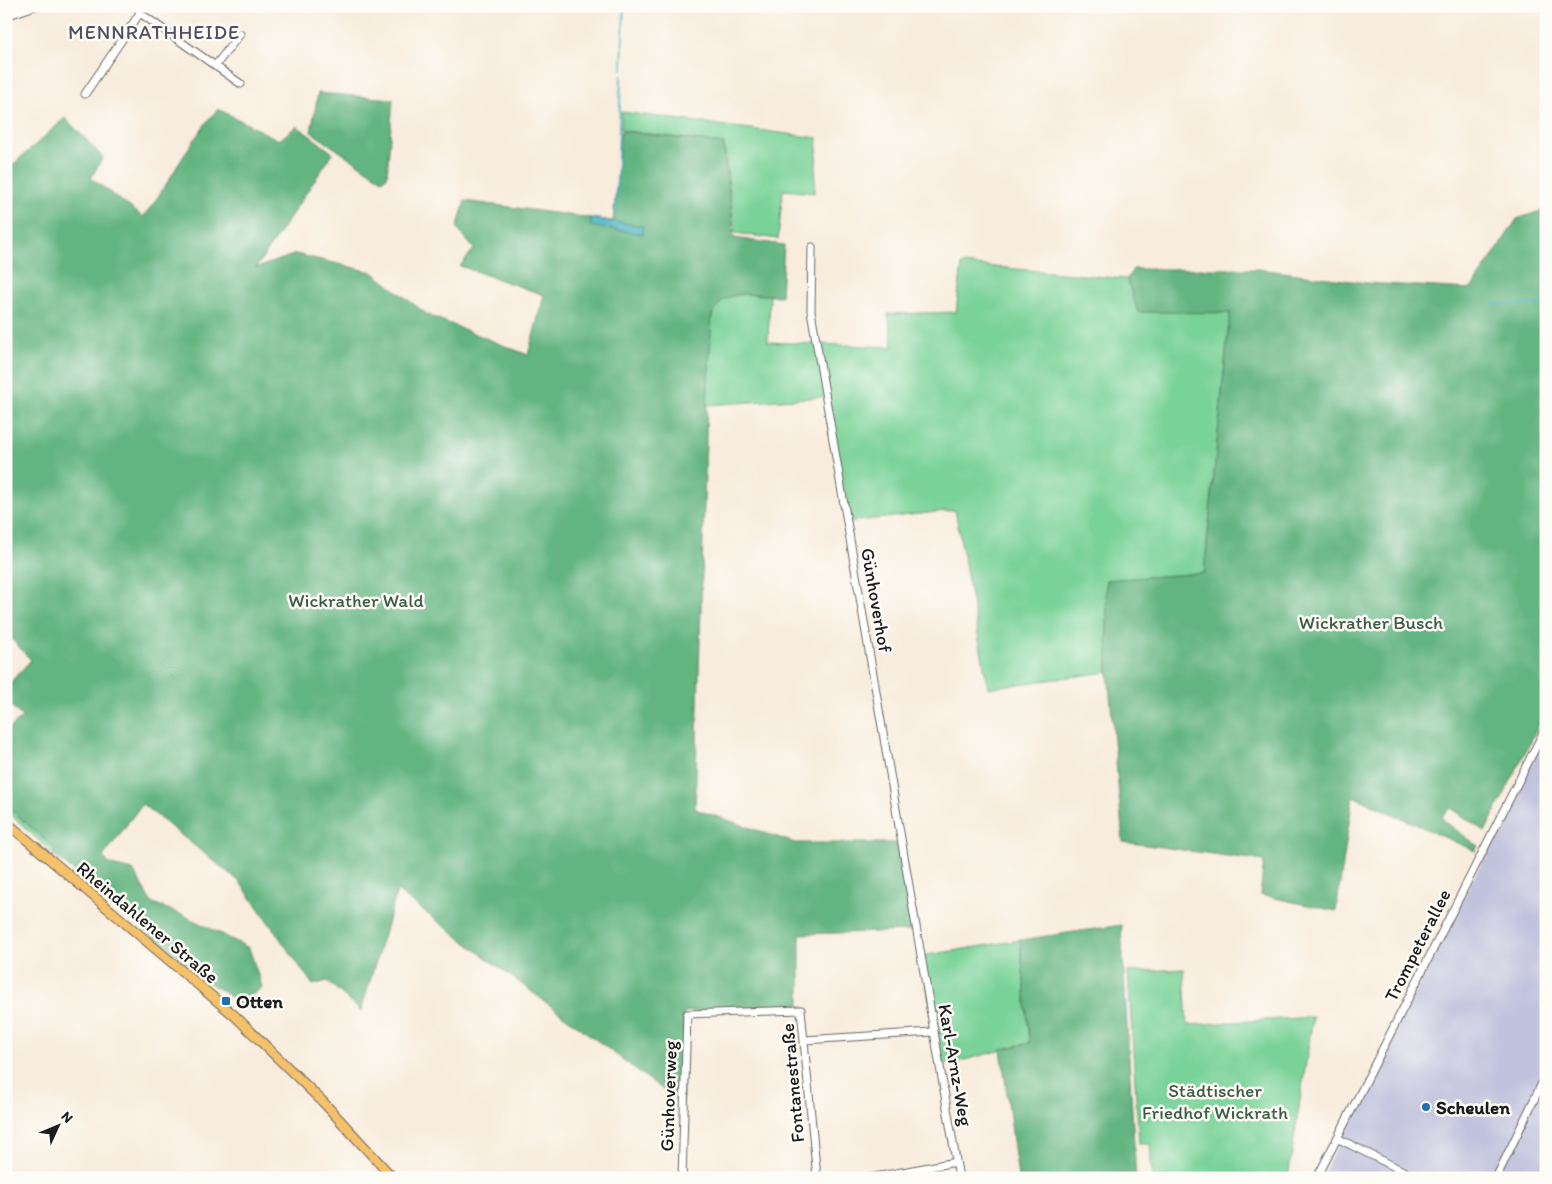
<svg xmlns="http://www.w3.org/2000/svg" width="1552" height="1184" font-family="Itim,sans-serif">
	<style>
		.industrial { fill: #c1c2dd }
		.green { fill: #79d298; stroke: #4a775a }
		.forest { fill: #62b480; stroke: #3f684e }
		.water { fill: #41b0bc; stroke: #2e666c }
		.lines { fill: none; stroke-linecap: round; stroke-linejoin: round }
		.stream { stroke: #41b0bc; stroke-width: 2 }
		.minor-casing { stroke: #69655f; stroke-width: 9 }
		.major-casing { stroke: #69655f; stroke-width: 11 }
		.minor { stroke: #fff; stroke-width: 7 }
		.major { stroke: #f5c16b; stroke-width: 9 }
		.poi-dot { fill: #1f6fb2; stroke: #fdfcf7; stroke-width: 2 }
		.labels { text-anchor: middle; stroke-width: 5; stroke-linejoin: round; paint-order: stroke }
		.park-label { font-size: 19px; fill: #3d5c47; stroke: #fdfcf7 }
		.street-label { font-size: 19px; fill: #1c1c1c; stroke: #fdfcf7 }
		.poi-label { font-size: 19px; font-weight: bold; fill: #1c1c1c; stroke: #fdfcf7; text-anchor: start }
		.neighbourhood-label { font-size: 20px; letter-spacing: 1px; fill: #524f60; stroke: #fdfcf7 }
	</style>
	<rect width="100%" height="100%" fill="#fdfcf7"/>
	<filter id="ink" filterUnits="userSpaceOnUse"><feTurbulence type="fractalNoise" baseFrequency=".02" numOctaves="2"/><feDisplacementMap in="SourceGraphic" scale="10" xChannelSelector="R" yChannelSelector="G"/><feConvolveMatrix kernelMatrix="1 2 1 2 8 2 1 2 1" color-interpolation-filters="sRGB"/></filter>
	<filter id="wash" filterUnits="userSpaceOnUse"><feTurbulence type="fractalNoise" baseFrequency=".0096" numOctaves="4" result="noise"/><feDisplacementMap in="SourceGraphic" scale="20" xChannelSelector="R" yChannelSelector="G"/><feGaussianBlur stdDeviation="1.12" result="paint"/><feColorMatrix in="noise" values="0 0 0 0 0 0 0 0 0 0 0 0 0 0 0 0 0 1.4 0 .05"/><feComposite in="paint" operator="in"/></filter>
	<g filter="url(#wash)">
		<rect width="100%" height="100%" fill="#f8ecdc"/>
		<path class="industrial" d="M1546,735V1178H1321Z"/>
		<path class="green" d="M622,112L818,138L814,193L783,190L778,239L735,233L724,144L621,130Z
			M962,264L1127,279L1138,312H1230L1204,573L1106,580L1108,672L988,688L955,510L848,522L824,397L707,405L711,323C715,288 743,295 770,295L768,342L893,347L888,314L956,312Z
			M6,805L56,850L53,854L6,810Z
			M1020,940L1030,1043L941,1066L921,956Z
			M1184,969L1187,1025L1313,1017L1288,1178H1152L1150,1144H1139L1128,972Z"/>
		<path class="forest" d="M318,93L393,99L387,177L382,180L311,132Z
			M218,109L279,140L297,126L333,153L256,268L296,254L372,272L428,315L528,355L544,295L460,266L474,249L457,228L465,201L613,221L621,131L723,144L734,238L784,245L781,296C754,295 727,286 712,314L707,405L695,809L795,843H900L916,931L800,934V1006L684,1012L682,1104L397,891L361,1011L327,981L313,985L239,881L142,804L103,857L111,865L133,870L151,902L187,917L249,948L262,987L238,1006L232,998L207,981L53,854L56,850L6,805V732L22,717L6,700V687L31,660L6,633V171L65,118L103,157L91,178L143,217C171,183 188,141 218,109Z
			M1546,209V711L1485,832L1451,808L1442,816L1444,821L1478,846L1475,851L1353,796L1336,911L1260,895L1264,861L1123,842L1108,672L1106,580L1204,573L1230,313L1138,312L1127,279L1133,269H1259L1367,283L1471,289L1517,219Z
			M1121,925L1136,1178H1018L1001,1049L1030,1043L1020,940Z"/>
		<path class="water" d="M591,218L643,226V234L590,226Z"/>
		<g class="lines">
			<path class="stream" d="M622,69L624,6
				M616,214L621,76
				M1493,304H1546"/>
		</g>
	</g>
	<g filter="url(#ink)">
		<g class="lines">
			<defs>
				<path id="minor" d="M137,6L140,13L241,84
					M6,16L35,6
					M215,66L240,34
					M85,94L140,13
					M812,247L811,311L959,1178
					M804,1040L933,1032
					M1337,1138L1417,1178
					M682,1178L687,1014L801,1010L817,1178
					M870,1178L956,1162
					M1317,1178L1546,727
					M1496,1178L1546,1075"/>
				<path id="major" d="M6,822L235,1016L324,1103L393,1178"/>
			</defs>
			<use href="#minor" class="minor-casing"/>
			<use href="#major" class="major-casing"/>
			<use href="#minor" class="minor"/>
			<use href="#major" class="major"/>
		</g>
	</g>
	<g class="poi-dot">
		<rect x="221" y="996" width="10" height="10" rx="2.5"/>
		<circle cx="1426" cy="1107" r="5"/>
	</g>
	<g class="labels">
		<g class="park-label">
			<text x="356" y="607">Wickrather Wald</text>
			<text x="1371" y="629">Wickrather Busch</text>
			<text x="1215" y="1097">Städtischer<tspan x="1215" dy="22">Friedhof Wickrath</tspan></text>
		</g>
		<g class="street-label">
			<text transform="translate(877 600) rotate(80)" y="7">Günhoverhof</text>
			<text transform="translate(148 922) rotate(40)" y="7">Rheindahlener Straße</text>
			<text transform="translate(1417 945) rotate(-63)" y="7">Trompeterallee</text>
			<text transform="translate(956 1065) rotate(80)" y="7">Karl-Arnz-Weg</text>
			<text transform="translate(792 1083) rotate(-95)" y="7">Fontanestraße</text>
			<text transform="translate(668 1096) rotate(-88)" y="7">Günhoverweg</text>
		</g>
		<g class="poi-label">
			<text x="236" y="1008">Otten</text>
			<text x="1436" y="1114">Scheulen</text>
		</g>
		<g class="neighbourhood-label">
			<text x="154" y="39">MENNRATHHEIDE</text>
		</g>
	</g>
	<rect width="1552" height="1184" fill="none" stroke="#fdfcf7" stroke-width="25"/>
	<g transform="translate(58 1126) rotate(46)" stroke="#fdfcf7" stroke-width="4" paint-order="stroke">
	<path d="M0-4L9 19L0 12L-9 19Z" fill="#1c1c1c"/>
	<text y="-8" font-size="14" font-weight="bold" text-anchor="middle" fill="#1c1c1c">N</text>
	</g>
</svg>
